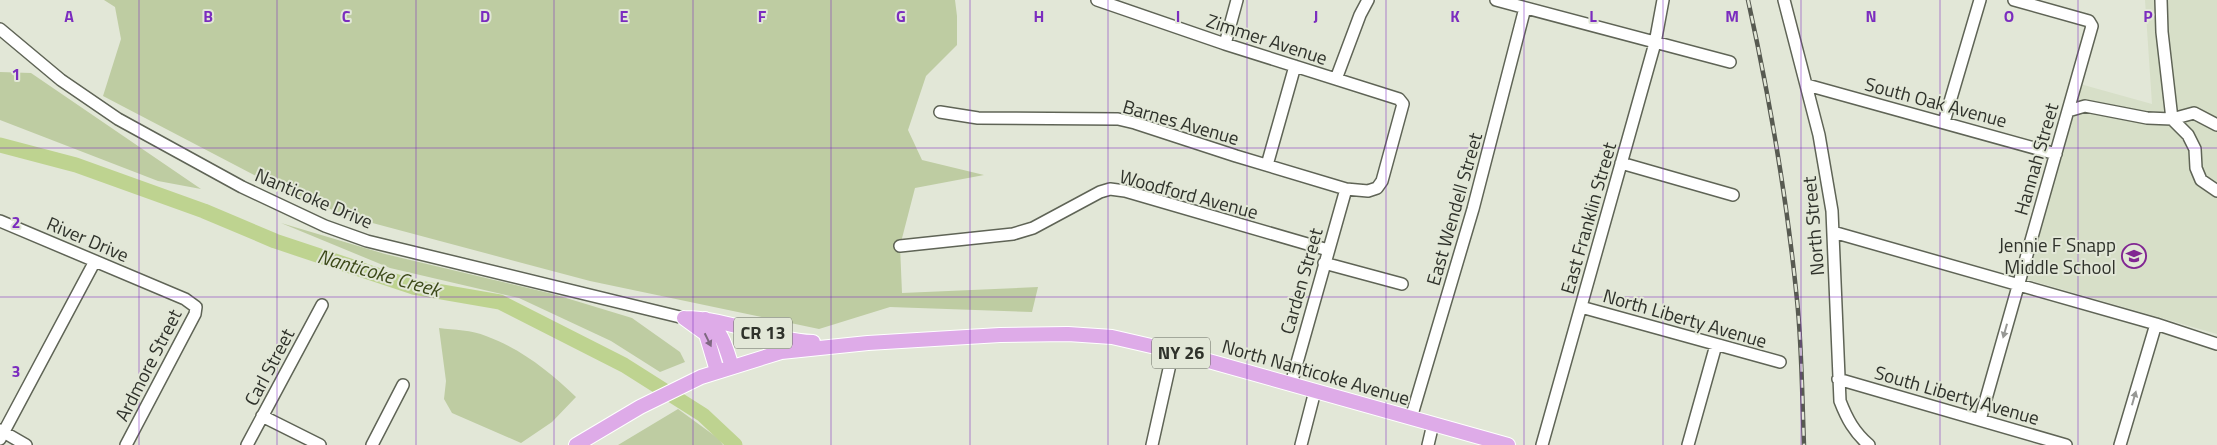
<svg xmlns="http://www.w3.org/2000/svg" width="2217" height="445" font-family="'Titillium Web',sans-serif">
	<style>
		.built { fill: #d7dfc8 }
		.green { fill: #becca2 }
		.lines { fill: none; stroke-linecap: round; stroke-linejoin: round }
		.river { stroke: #bed390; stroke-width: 15 }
		.minor-casing { stroke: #5f6456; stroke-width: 14 }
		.major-casing { stroke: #fff; stroke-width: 16 }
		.minor { stroke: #fff; stroke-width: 11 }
		.major { stroke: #deabe8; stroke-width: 14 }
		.rail-casing { stroke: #575a51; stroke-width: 4.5 }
		.rail { stroke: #e2e7d7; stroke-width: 2.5; stroke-dasharray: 8; stroke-linecap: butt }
		.oneway { fill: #979895 }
		.oneway2 { fill: #7e6880 }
		.grid { fill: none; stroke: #7b2cbf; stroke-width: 1; stroke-opacity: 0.55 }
		.labels { text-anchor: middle; stroke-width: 4; stroke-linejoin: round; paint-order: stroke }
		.shield { fill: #e2e7d7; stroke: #65685f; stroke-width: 1 }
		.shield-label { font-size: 18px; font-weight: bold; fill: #2f322b }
		.street-label { font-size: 19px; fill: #2f322b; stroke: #e2e7d7 }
		.poi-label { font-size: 19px; fill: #2f322b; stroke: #e2e7d7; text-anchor: end }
		.water-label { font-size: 20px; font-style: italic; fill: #3c4919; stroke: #e2e7d7 }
		.grid-label { font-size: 16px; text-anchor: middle; font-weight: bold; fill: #7b2cbf; stroke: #e2e7d7; stroke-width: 4; stroke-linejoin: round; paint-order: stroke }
	</style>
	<rect width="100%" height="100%" fill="#e2e7d7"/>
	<path class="built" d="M2145,0H2217V334L2026,279L2080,84L2152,104Z"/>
	<path class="green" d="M104,0H955L957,16V45L926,76L908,130L922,160L984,175L915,188L900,246L902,293L1038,287L1032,312L890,307L819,329L590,281L350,217L281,189L103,96L121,39L115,7Z
		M0,72L31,73L201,189L158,181L0,120Z
		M281,223L385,254L553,294L632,318L680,352L685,362L660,372L611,341L519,298L390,268Z
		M439,328C454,330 472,330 486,336C521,349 549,371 576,397L552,422L521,443L452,413L444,399L446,381Z
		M678,409L719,439L723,445H618Z"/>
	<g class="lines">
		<path class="river" d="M0,145L76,165L204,211L275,241L413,287L500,302L624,365L703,415L735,445"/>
		<defs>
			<path id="minor" d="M1496,0L1730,62
				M1784,0L1819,135L1832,211L1840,401C1847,419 1854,432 1869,445
				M2161,0L2162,32L2172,119
				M0,29L61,80L118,119L242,187L325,226L367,241L684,318
				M1225,44L1237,0
				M1336,79L1360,15L1368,0
				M1807,85L2056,154
				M2068,111L2085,106L2147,118L2172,119L2194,113L2217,125
				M940,112L978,118L1118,119L1135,123L1236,156L1346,189L1368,191L1377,188L1382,181L1403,104L1399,99L1225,44L1097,0
				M2172,119L2188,135L2195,149L2196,168L2201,180L2217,191
				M1944,122L1980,0
				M1621,163L1733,195
				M1267,165L1295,66
				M0,221L185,299L196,307L195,314L126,445
				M1833,232L2156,324L2217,344
				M900,246L1013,234L1033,228L1100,192L1110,189L1125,191L1328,250
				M1324,263L1402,284
				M1581,307L1780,362
				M1838,379L2066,445
				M1291,384L1346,189
				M262,416L320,445
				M1411,418L1473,209L1525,8
				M1980,420L2092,26L2089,21L2014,0
				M0,430L26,445
				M0,439L95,261
				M247,445L322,305
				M372,445L403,385
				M1152,445L1173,351
				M1301,445L1315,391
				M1428,445L1433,424
				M1542,445L1655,43L1663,0
				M1688,445L1716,345
				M2120,445L2156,324"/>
			<path id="major" d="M684,318C728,318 769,340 813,342
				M684,318L706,334L717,371
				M705,319C722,330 726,348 732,367
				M576,445L640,407L701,377L781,352L868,343L1000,335L1068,334L1112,337L1173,351L1508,445"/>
		</defs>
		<use href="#minor" class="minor-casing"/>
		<use href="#major" class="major-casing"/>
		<use href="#minor" class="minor"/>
		<use href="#major" class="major"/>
		<defs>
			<path id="rail" d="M1748,0C1770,100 1787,199 1797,300C1802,348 1802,397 1804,445"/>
		</defs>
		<use href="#rail" class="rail-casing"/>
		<use href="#rail" class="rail"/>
	</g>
	<defs><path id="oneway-solid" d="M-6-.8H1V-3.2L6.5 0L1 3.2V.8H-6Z" transform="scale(1.25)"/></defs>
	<g class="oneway">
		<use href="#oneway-solid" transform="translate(2005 331) rotate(106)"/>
		<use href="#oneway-solid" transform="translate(2134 398) rotate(-74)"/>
	</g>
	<use class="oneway2" href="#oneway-solid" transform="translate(708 340) rotate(64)"/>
	<path class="grid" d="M139,0V445M277,0V445M416,0V445M554,0V445M693,0V445M831,0V445M970,0V445M1108,0V445M1247,0V445M1386,0V445M1524,0V445M1663,0V445M1801,0V445M1940,0V445M2078,0V445M0,148H2217M0,297H2217"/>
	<defs>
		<symbol id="school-ring" viewBox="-11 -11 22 22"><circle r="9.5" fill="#e2e7d7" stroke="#812692" stroke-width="1.5"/><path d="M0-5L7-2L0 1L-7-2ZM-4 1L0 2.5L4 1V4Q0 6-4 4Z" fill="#812692"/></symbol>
	</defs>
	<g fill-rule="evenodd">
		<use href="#school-ring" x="2120" y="242" width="28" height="28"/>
	</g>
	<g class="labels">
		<g class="shield">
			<rect x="734" y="317.5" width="58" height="31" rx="4"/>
			<rect x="1152" y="337.5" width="58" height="31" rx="4"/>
		</g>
		<g class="shield-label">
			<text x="763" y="339">CR 13</text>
			<text x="1181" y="359">NY 26</text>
		</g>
		<g class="street-label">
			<text transform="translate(1267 39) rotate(18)" y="7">Zimmer Avenue</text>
			<text transform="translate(1936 102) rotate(15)" y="7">South Oak Avenue</text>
			<text transform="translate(1181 122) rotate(16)" y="7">Barnes Avenue</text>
			<text transform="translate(2036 159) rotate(-74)" y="7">Hannah Street</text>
			<text transform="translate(1189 194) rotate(15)" y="7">Woodford Avenue</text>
			<text transform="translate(314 198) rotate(23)" y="7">Nanticoke Drive</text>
			<text transform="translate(1454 209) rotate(-74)" y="7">East Wendell Street</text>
			<text transform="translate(1588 218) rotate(-74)" y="7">East Franklin Street</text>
			<text transform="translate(1813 226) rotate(-95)" y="7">North Street</text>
			<text transform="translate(88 239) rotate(23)" y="7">River Drive</text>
			<text transform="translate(1301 281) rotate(-74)" y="7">Carden Street</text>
			<text transform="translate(1685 318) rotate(16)" y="7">North Liberty Avenue</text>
			<text transform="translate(148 365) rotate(-63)" y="7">Ardmore Street</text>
			<text transform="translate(269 367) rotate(-62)" y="7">Carl Street</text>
			<text transform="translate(1316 372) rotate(16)" y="7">North Nanticoke Avenue</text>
			<text transform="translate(1957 395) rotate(16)" y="7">South Liberty Avenue</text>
		</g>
		<g class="poi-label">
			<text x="2116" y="252">Jennie F Snapp<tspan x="2116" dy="22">Middle School</tspan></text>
		</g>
		<g class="water-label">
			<text transform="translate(379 273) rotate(16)" y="7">Nanticoke Creek</text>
		</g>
	</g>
	<g class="grid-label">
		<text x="69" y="22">A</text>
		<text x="208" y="22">B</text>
		<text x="346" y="22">C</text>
		<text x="485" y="22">D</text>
		<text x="624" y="22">E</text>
		<text x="762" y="22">F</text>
		<text x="901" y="22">G</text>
		<text x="1039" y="22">H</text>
		<text x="1178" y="22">I</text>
		<text x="1316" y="22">J</text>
		<text x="1455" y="22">K</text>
		<text x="1593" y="22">L</text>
		<text x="1732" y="22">M</text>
		<text x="1871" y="22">N</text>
		<text x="2009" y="22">O</text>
		<text x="2148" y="22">P</text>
		<text x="16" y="80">1</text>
		<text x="16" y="228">2</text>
		<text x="16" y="377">3</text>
	</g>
</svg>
